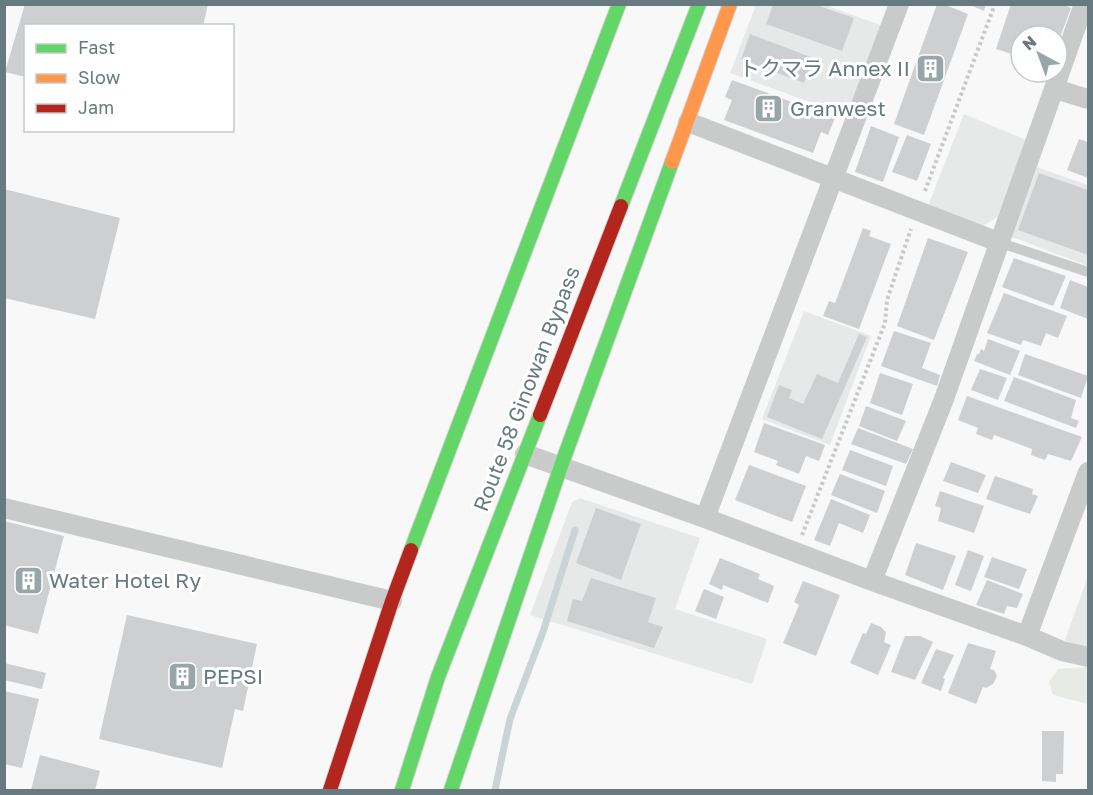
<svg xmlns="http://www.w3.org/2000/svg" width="1093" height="795" font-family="'Golos Text','Noto Sans JP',sans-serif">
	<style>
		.built { fill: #e7e9e8 }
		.green { fill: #e8eae6 }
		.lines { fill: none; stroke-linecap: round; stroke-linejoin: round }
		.stream { stroke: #cad4d5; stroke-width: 7 }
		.building { fill: #cdcfd0 }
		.fast-casing { stroke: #d3d4d5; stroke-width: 16 }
		.slow-casing { stroke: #d3d4d5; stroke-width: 16 }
		.jam-casing { stroke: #d3d4d5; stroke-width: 16 }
		.path { stroke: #c7c8c9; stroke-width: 4; stroke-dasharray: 3 3; stroke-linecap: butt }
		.lane { stroke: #c9cbcb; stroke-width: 10 }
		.street { stroke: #c9cbcb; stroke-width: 20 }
		.fast { stroke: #63d668; stroke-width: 14 }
		.slow { stroke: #ff974d; stroke-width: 14 }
		.jam { stroke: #b3261e; stroke-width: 14 }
		.labels { text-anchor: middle; stroke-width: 6; stroke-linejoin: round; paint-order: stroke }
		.poi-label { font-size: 21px; fill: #667a7f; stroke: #fff; text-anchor: start }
		.street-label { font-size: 21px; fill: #667a7f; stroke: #fff }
	</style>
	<rect width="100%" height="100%" fill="#f8f8f8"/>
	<path class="built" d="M756,5H825L883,26L848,116L730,73Z
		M964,114L1029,141L1001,215L981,227L928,206Z
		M1037,167L1088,185V266L1012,237Z
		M804,311L871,336L830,445L762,419Z
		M580,498L700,538L675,609L767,639L752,684L530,615L572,502Z
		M1088,576V651L1065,640Z"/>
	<path class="green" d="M1088,667V704L1053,695L1049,682L1058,669Z"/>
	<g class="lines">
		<path class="stream" d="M495,790L510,719L543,632L575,530"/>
	</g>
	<path class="building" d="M25,4H208L203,26H26V77L5,72Z
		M937,4H943L968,14L924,135L894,124Z
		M968,4H986L984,11Z
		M1011,4H1062L1071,8L1057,45V36H1021V57L996,49Z
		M773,5H816L854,18L842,51L766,24Z
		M750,34L813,58L804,83L741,59Z
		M732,80L835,118L828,135L821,132L813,153L724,120L732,100L725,97Z
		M871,126L899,137L883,182L855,172Z
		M907,135L931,144L917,181L892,172Z
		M1079,139L1088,142V178L1067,170Z
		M1039,173L1088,190V255L1018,230Z
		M4,189L120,218L95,319L4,298Z
		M863,228L871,231L869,236L891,244L859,329L823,316L829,301L835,303Z
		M928,238L968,252L934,340L897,326Z
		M1014,258L1066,276L1053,306L1002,287Z
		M1070,280L1088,287V319L1060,308Z
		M1004,293L1067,316L1058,338L1046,333L1041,346L1023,340L1021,345L987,333Z
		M894,331L931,343L922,368L940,375L937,386L881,366Z
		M859,334L867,337L822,439L767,417L779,385L792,390L789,398L803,404L817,374L838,383Z
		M988,339L1020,351L1010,375L974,361L977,354H979L981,349L984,351Z
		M1025,354L1088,376L1081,398L1018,375Z
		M980,369L1007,378L998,400L971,390Z
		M880,373L913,384L902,415L870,403Z
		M1014,377L1076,400L1071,418L1079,421L1076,428L1004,401Z
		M967,396L1082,437L1071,461L1048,454L1045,460L1031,455L1032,449L994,435L992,440L976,434L978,428L958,420Z
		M866,406L906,421L897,441L859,426Z
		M764,423L825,445L819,461L806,456L799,474L776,465L778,461L754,452Z
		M858,428L913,449L906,464L851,444Z
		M850,450L893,466L886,486L842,470Z
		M951,462L986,475L978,493L943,481Z
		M749,465L806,486L792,522L735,500Z
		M840,474L885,491L877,513L831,495Z
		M995,476L1033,489L1032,494L1038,496L1030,514L986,499Z
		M940,491L984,506L974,533L938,521L941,508L935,506Z
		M831,499L870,515L863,533L839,523L830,546L814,540Z
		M596,508L641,524L621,580L576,563Z
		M4,521L64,536L38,634L4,625Z
		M916,543L956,556L943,590L905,575Z
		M968,550L984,556L971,591L955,585Z
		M992,557L1027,569L1019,589L984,577Z
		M720,558L760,574L758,579L774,586L768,603L723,585L722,590L709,584Z
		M591,578L656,598L648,622L663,627L654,648L567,621L573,599L582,601Z
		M987,580L1023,594L1017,608L1007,606L1004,614L976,605Z
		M803,581L840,595L816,656L783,643L799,605L794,602Z
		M704,589L724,597L716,619L695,611Z
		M127,615L257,644L243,711L235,709L222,768L99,739Z
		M871,623L881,627L886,632L884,642L891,645L878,675L850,663L863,633L866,634Z
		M905,636H920L933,642L915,680L891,672Z
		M968,643L996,651L990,669L994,670L997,676L993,684L986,688L983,687L976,704L948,693Z
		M936,649L954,655L943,678L945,679L941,691L921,683Z
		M4,663L46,673L42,689L4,680Z
		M4,691L39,699L22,768L4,764Z
		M1042,731H1064L1063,774H1056V782L1042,781Z
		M40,755L100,771L95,790H31Z"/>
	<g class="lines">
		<defs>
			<path id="fast" d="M621,206L699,4
				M411,550L619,4
				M402,790L438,677L540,415
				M451,790L561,466L672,162"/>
			<path id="slow" d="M672,162L730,4"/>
			<path id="jam" d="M540,415L621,206
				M330,790L392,601L411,550"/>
		</defs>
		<use href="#fast" class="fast-casing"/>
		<use href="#slow" class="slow-casing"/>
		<use href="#jam" class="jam-casing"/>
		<path class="path" d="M925,191L995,4
			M802,535L885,323L887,300L911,229"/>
		<path class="lane" d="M1001,243L1088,272"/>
		<path class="street" d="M1055,89L1088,99
			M688,122L1001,243
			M525,454L705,518L872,581L1027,636L1088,472
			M4,508L392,601
			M705,518L899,4
			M872,581L944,399L1084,4
			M1027,636L1062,651L1088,657"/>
		<use href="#fast" class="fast"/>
		<use href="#slow" class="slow"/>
		<use href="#jam" class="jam"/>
	</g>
	<defs>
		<symbol id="building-square" viewBox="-11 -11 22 22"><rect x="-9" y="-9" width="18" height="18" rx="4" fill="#99a6a9" stroke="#fff"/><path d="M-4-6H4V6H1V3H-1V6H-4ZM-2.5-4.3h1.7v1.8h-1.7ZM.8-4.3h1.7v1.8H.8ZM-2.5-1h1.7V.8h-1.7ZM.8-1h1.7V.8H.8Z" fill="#fff"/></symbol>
	</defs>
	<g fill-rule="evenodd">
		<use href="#building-square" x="914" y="52" width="33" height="33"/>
		<use href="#building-square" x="752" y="92" width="33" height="33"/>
		<use href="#building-square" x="12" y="564" width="33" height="33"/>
		<use href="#building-square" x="166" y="660" width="33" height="33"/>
	</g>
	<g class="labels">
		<g class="poi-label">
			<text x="910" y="76" text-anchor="end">トクマラ Annex II</text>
			<text x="790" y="116">Granwest</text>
			<text x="49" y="588">Water Hotel Ry</text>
			<text x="203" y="684">PEPSI</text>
		</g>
		<g class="street-label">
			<text transform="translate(527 389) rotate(-69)" y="7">Route 58 Ginowan Bypass</text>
		</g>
	</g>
	<rect width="1093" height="795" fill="none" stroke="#667a7f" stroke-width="12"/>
	<rect x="24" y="24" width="210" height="108" fill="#ffffff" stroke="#c2cacc" stroke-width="1.5"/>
	<rect x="36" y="44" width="30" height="9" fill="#63d668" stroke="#c2cacc" stroke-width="1.5"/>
	<text x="78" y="54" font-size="18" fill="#667a7f">Fast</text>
	<rect x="36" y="74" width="30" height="9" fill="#ff974d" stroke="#c2cacc" stroke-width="1.5"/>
	<text x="78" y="84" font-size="18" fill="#667a7f">Slow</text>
	<rect x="36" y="104" width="30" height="9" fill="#b3261e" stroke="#c2cacc" stroke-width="1.5"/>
	<text x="78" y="114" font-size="18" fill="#667a7f">Jam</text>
	<g transform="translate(1039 54) rotate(319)"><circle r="28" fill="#ffffff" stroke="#c2cacc" stroke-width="1.5"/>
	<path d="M0-4.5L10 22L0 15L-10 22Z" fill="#99a6a9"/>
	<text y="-9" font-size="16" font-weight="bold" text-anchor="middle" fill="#667a7f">N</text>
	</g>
</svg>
